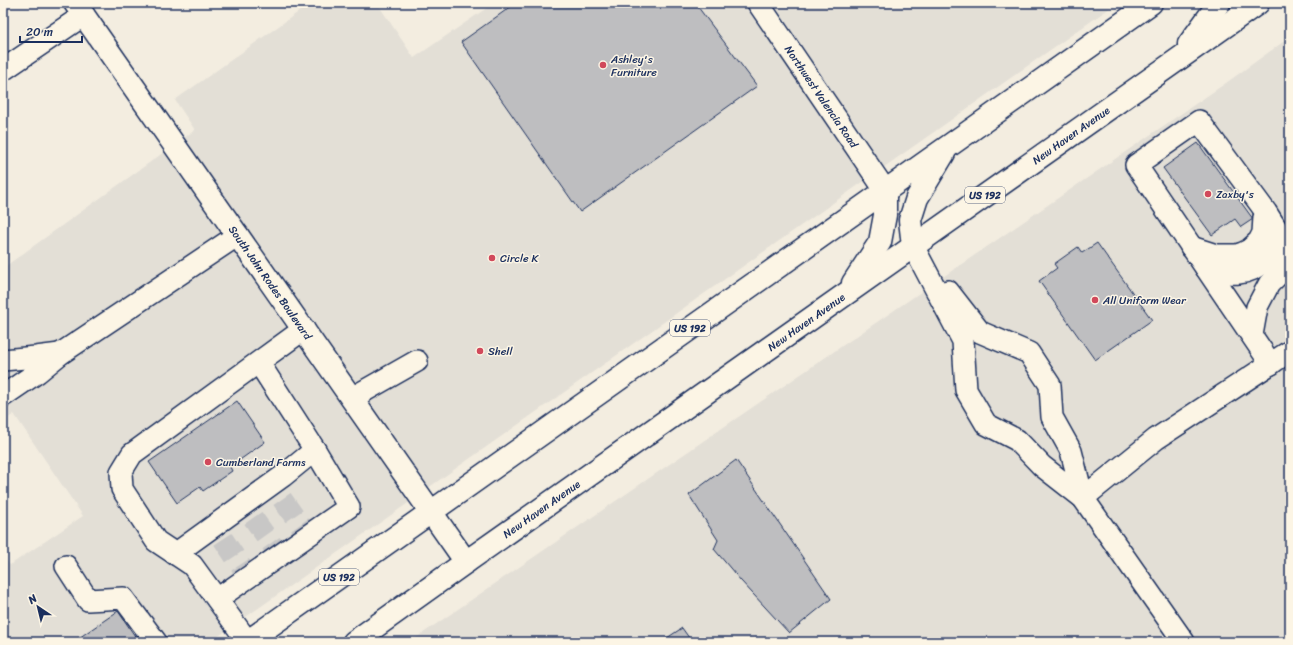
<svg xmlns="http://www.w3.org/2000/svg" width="1293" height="645" font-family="Sriracha,sans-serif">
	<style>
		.built { fill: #e3dfd6 }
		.building { fill: #bebec0; stroke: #1b2f5e }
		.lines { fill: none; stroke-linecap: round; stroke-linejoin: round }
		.minor-tunnel { stroke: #c8c7c6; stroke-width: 21; stroke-dasharray: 21 10; stroke-linecap: butt }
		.minor-casing { stroke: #1b2f5e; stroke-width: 24 }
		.major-casing { stroke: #1b2f5e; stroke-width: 25 }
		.minor { stroke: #fcf5e5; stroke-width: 21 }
		.major { stroke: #fcf5e5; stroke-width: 22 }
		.poi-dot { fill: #d1495b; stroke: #fcf5e5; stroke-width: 1.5 }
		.labels { text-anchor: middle; stroke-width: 3; stroke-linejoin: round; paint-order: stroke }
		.shield { fill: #fcf5e5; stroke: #5e6a86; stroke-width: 1 }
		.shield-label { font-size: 10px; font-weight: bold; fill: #1b2f5e }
		.poi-label { font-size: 11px; fill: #1b2f5e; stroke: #fcf5e5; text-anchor: start }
		.street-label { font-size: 11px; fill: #1b2f5e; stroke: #fcf5e5 }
	</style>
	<rect width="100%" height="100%" fill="#f3ede0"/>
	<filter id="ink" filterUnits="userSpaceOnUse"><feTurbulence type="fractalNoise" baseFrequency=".025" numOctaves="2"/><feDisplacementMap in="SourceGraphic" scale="8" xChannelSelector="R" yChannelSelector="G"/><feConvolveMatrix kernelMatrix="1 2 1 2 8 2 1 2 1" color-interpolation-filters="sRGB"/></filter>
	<g filter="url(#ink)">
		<path class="built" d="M311,3H377L414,58L494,3H1117L428,488L184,138L195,130L175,100Z
			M1290,37V642H410L1226,83Z
			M167,150L411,501L210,642H3V556L10,565L83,516L14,414L3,422V268Z"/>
		<path class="building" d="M516,3H695L757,86L580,212L461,42Z
			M1198,143L1253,219L1241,227L1235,219L1212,235L1163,168Z
			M1097,243L1152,320L1095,360L1039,281L1057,268L1054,264L1078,247L1082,253Z
			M237,401L265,442L230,467L232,471L203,491L200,487L177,503L149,462Z
			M736,460L831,599L789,633L741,581L714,549L718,540L689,495Z
			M118,611L139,642H73Z
			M682,628L692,642H661Z"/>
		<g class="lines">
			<path class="minor-tunnel" d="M282,499L301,526
				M253,518L273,546
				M223,539L243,569"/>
			<defs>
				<g id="minor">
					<path id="s1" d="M758,3L885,190"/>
					<path d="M3,70L84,15"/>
					<path d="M913,246L963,341L966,390L986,424L1017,440L1042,466L1083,498L1184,642"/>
					<path d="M1191,247L1216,255H1237L1243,253L1249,250L1259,241L1263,233L1264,217"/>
					<path d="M1206,268C1216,270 1228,275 1239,273C1258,271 1274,256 1272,236C1272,232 1270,227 1268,224"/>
					<path d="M948,291L980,332L1029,353L1050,385L1052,417L1071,451L1083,498"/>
					<path d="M1252,335L1257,307L1269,284L1280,273L1287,256L1283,239L1266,212L1199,121L1136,165L1271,364"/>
					<path d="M3,360L36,357L60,354"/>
					<path d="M3,396L38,372L60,354L238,235"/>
					<path d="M352,398L417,361"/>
					<path d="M1083,498L1156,439L1290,351"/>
					<path d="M175,554L283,476L315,450L259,363"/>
					<path d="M66,566L88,600L123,598L156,642"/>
					<path d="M217,599L349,507L315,450"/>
					<path d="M248,642L192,565L156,541L122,489L121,472L132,454L304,329"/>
				</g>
				<g id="major">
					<path id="s2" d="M75,3L466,562"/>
					<path d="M1189,44L1219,3"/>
					<path d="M913,246L910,220L917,198L944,153"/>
					<path d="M853,283L880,242L885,215V190"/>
					<path d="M247,642L1151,3"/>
					<path id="s3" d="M354,642L466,562L1258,3"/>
				</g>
			</defs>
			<use href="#minor" class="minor-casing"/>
			<use href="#major" class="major-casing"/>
			<use href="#minor" class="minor"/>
			<use href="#major" class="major"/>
		</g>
	</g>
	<g class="poi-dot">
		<circle cx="603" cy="65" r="4"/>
		<circle cx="1208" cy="194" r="4"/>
		<circle cx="492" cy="258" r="4"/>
		<circle cx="1095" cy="300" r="4"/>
		<circle cx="480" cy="351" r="4"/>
		<circle cx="208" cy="462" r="4"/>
	</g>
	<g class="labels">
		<g class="shield">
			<rect x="965" y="187" width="40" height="16" rx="3"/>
			<rect x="670" y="320" width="40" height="16" rx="3"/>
			<rect x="319" y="569" width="40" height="16" rx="3"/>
		</g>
		<g class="shield-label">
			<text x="985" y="199">US 192</text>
			<text x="690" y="332">US 192</text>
			<text x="339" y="581">US 192</text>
		</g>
		<g class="poi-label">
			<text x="611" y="63">Ashley's<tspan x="611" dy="13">Furniture</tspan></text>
			<text x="1216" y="198">Zaxby's</text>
			<text x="500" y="262">Circle K</text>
			<text x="1103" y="304">All Uniform Wear</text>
			<text x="488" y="355">Shell</text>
			<text x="216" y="466">Cumberland Farms</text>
		</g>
		<g class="street-label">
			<text dy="4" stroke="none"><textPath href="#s1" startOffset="113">Northwest Valencia Road</textPath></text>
			<text dy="4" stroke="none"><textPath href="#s3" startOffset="878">New Haven Avenue</textPath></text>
			<text dy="4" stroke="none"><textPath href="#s2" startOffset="341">South John Rodes Boulevard</textPath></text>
			<text dy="4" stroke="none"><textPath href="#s3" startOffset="554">New Haven Avenue</textPath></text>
			<text dy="4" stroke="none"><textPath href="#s3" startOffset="230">New Haven Avenue</textPath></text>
		</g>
	</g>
	<rect width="1293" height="645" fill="none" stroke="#fcf5e5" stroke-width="16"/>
	<rect x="8" y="8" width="1277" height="629" fill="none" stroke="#1b2f5e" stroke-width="1.5" filter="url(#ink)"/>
	<g transform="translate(38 607) rotate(325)" stroke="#fcf5e5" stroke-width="3" paint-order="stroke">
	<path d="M0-3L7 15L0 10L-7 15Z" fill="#1b2f5e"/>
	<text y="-6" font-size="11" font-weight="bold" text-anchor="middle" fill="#1b2f5e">N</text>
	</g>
	<path d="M20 36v6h62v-6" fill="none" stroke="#1b2f5e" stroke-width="2"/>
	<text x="26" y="36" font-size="12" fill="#1b2f5e" stroke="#fcf5e5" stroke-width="3" paint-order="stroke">20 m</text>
</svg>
